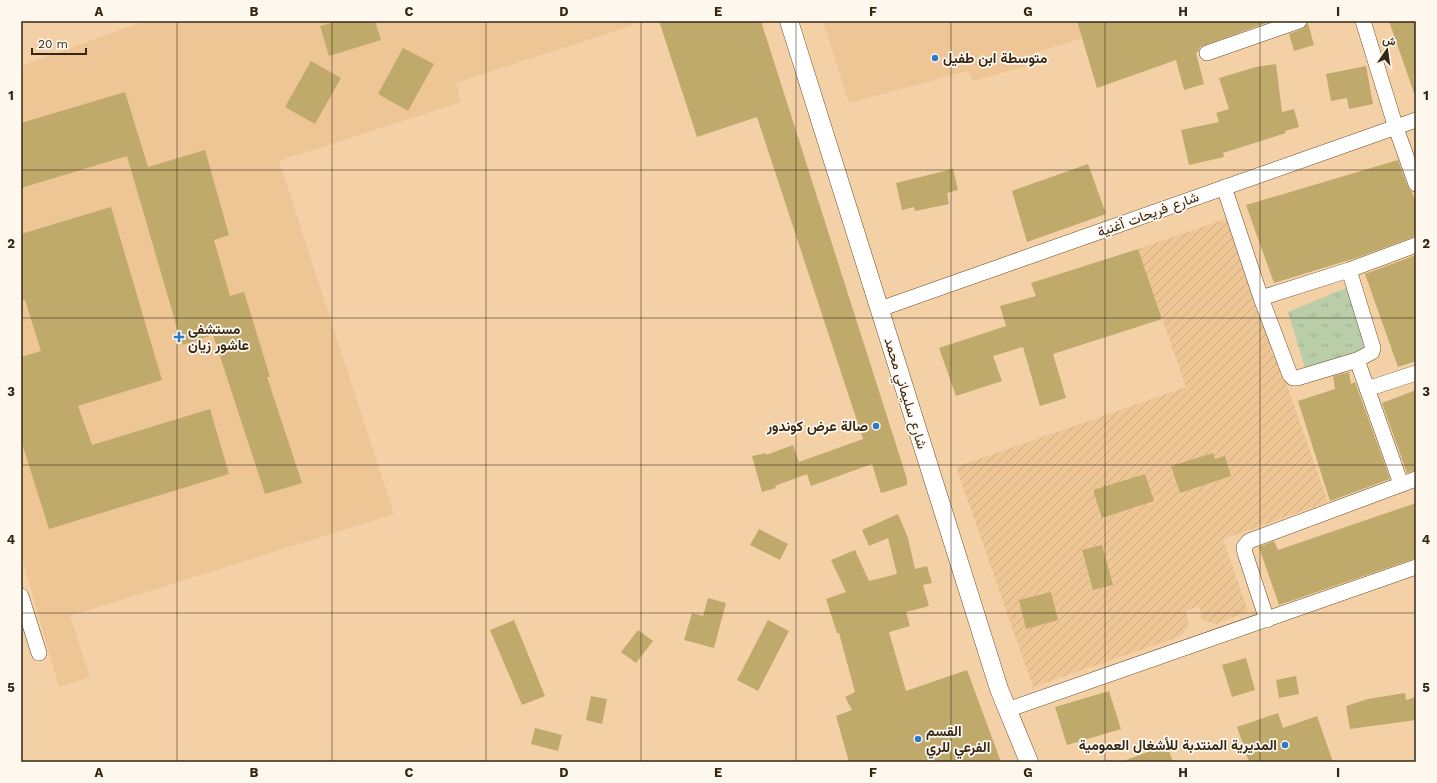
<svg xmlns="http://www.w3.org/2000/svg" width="1437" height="783" font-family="'Work Sans',Vazirmatn,sans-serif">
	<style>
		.built { fill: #eec595 }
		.industrial { fill: url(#industrial-furrows) }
		.grass { fill: url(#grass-tufts) }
		.building { fill: #bfaa6c }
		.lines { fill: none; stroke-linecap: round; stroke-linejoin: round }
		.minor-casing { stroke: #694b23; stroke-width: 16 }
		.tertiary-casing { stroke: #694b23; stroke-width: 19 }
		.minor { stroke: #fff; stroke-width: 15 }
		.tertiary { stroke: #fff; stroke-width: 18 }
		.grid { fill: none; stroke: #352716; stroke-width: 1; stroke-opacity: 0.55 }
		.poi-dot { fill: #2a7ac9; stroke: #fef7ee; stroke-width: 1.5 }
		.labels { text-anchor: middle; stroke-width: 3.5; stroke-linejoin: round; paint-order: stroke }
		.poi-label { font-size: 14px; font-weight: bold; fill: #352716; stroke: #fef7ee; text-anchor: start }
		.street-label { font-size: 14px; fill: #352716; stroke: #fef7ee }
		.neatline { fill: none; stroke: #352716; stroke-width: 1.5 }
		.grid-label { font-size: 13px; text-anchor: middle; font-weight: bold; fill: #352716 }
	</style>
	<defs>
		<pattern id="industrial-furrows" width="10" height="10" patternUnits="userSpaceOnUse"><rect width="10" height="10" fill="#eec595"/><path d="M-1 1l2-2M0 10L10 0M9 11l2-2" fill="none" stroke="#cda980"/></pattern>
		<pattern id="grass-tufts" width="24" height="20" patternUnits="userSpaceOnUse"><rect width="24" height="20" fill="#b9cda9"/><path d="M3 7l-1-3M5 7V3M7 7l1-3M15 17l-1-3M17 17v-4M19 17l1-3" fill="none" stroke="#a0b091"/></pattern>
	</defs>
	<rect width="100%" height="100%" fill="#f4d0a6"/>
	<path class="built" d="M145,21H645L456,83L461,102L279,161L394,514L70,616L90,677L59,687L21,554V66Z
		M823,21H1077L1082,38L1034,53L1038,63L973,81L968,71L849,103Z"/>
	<path class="industrial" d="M1228,218L1328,502L1223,539L1248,611L1216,624L1203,620L1199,606L1185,611L1189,624L1181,636L1033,687L956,467L1186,387L1138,249Z"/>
	<path class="grass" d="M1348,287L1366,350L1306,371L1288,312Z"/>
	<path class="building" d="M339,21H375L381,40L329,56L320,26Z
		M659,21H761L907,479V485L881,493L872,464L811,486L807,474L775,486L776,488L762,492L752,456L766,453V455L793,445L799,462L863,439L757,117L697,137Z
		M1077,21H1272L1200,47L1198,52L1196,53L1204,84L1184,90L1176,60L1097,88Z
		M1389,21H1416V93H1414Z
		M1308,23L1314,45L1294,51L1289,34L1302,29Z
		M403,48L434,64L408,111L378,94Z
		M311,61L341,78L315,124L285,107Z
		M1276,64L1282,112L1294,109L1299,127L1285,131L1286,133L1223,153L1224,157L1189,165L1181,130L1219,122L1216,113L1229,109L1219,78L1256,67Z
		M1366,66L1373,104L1349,109L1347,98L1331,101L1326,74Z
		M125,92L148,167L205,150L229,235L214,240L230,296L244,292L270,377H267L302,483L265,494L213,335L182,345L127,156L21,188V123Z
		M1398,160L1408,187L1412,192L1416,203V236L1359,257L1274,283L1246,205Z
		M1088,164L1106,214L1027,242L1012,191Z
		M953,169L958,190L947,193L949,204L915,211L914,207L902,210L896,183Z
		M111,207L162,380L78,406L92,445L210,409L229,474L49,529L21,440V357L41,351L25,300L21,301V234Z
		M1138,249L1162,319L1053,354L1066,398L1040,406L1023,347L993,356L1002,381L956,396L939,348L1006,326L1000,306L1036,296L1031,283Z
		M1416,255V361L1398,367L1365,274Z
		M1349,372L1351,384L1355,382L1390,479L1330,501L1298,401L1335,389L1333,376Z
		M1416,390V470L1407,473L1382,403Z
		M1213,453L1215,459L1225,456L1231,476L1180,493L1171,466Z
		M1145,474L1154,501L1102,518L1093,490Z
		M1416,503V558L1279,605L1259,547L1274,541L1278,550Z
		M898,514L908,538L915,569L927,566L932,583L923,585L929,606L906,612L910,626L889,632L906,691L967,670L1001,762H849L836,716L852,710L845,697L855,692L839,633H837L826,599L846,592L831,560L855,550L869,581L897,574L888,538L869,546L862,530Z
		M759,529L788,544L780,560L750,545Z
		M1102,545L1113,585L1093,590L1082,550Z
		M1051,592L1058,620L1026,629L1019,600Z
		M708,598L726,603L714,648L684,640L692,613L703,616Z
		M514,620L545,696L522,705L490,630Z
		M768,620L789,631L758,691L737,680Z
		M638,630L653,641L636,663L621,652Z
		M1246,658L1255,690L1232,697L1222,665Z
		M1296,676L1299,694L1279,698L1276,680Z
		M1109,691L1121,729L1067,745L1055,707Z
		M1405,693L1406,700L1416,697V720L1350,729L1346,706L1368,699Z
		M591,696L607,699L602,724L586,720Z
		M1278,713L1283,728L1317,716L1333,762H1249L1237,727Z
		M535,728L562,735L558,751L531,744Z
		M1167,745L1173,762H1127L1126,760Z"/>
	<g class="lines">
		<defs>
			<path id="minor" d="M1363,21L1396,128L1416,184
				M1207,53L1299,21
				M1224,187L1261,298L1290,375L1293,378H1297L1357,360L1372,352L1373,348L1349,270
				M1261,298L1349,270L1416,245
				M880,309L1416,120
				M1357,360L1401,484
				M1367,389L1416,373
				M21,596L39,653
				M1267,620L1245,553L1244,547L1249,541L1416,479
				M1007,710L1416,567"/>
			<path id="tertiary" d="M789,21L999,689L1029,762"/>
		</defs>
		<use href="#minor" class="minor-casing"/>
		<use href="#tertiary" class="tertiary-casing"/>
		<use href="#minor" class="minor"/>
		<use href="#tertiary" class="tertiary"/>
	</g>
	<path class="grid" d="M177,21V762M332,21V762M486,21V762M641,21V762M796,21V762M951,21V762M1105,21V762M1260,21V762M21,170H1416M21,318H1416M21,465H1416M21,613H1416"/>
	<g class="poi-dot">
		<circle cx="935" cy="58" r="4"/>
		<path d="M177 331h4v4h4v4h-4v4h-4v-4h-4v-4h4z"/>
		<circle cx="876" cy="426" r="4"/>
		<circle cx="918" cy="739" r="4"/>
		<circle cx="1285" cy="745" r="4"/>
	</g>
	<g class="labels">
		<g class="poi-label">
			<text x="943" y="63">متوسطة ابن طفيل</text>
			<text x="188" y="334">مستشفى<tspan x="188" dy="16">عاشور زيان</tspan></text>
			<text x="868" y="431" text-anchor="end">صالة عرض كوندور</text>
			<text x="926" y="736">القسم<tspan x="926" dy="16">الفرعي للري</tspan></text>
			<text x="1277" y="750" text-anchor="end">المديرية المنتدبة للأشغال العمومية</text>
		</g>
		<g class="street-label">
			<text transform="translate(1148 214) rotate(-20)" y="5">شارع فريحات ٱغنية</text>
			<text transform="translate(906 393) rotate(73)" y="5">شارع سليماني محمد</text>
		</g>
	</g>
	<rect width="1437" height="783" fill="none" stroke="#fef7ee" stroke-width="44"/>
	<g transform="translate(1387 50) rotate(13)" stroke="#fef7ee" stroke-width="3" paint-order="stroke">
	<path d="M0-3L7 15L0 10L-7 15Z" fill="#352716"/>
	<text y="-6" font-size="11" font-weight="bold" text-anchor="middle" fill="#352716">ش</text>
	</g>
	<path d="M32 48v6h54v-6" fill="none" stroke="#352716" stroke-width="2"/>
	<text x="38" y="48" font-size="12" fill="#352716" stroke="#fef7ee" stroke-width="3" paint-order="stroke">20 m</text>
	<rect x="22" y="22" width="1393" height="739" class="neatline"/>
	<g class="grid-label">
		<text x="99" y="16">A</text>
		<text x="254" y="16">B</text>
		<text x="409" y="16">C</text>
		<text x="564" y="16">D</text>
		<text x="718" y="16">E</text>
		<text x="873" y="16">F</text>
		<text x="1028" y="16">G</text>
		<text x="1183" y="16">H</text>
		<text x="1338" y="16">I</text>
		<text x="11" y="100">1</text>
		<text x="1426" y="100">1</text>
		<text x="11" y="248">2</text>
		<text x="1426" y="248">2</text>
		<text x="11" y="396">3</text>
		<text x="1426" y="396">3</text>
		<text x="11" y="544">4</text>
		<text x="1426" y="544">4</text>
		<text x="11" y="692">5</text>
		<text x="1426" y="692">5</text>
		<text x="99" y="777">A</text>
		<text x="254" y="777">B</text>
		<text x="409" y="777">C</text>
		<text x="564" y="777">D</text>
		<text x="718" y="777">E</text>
		<text x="873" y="777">F</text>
		<text x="1028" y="777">G</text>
		<text x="1183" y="777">H</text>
		<text x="1338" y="777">I</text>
	</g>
</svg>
